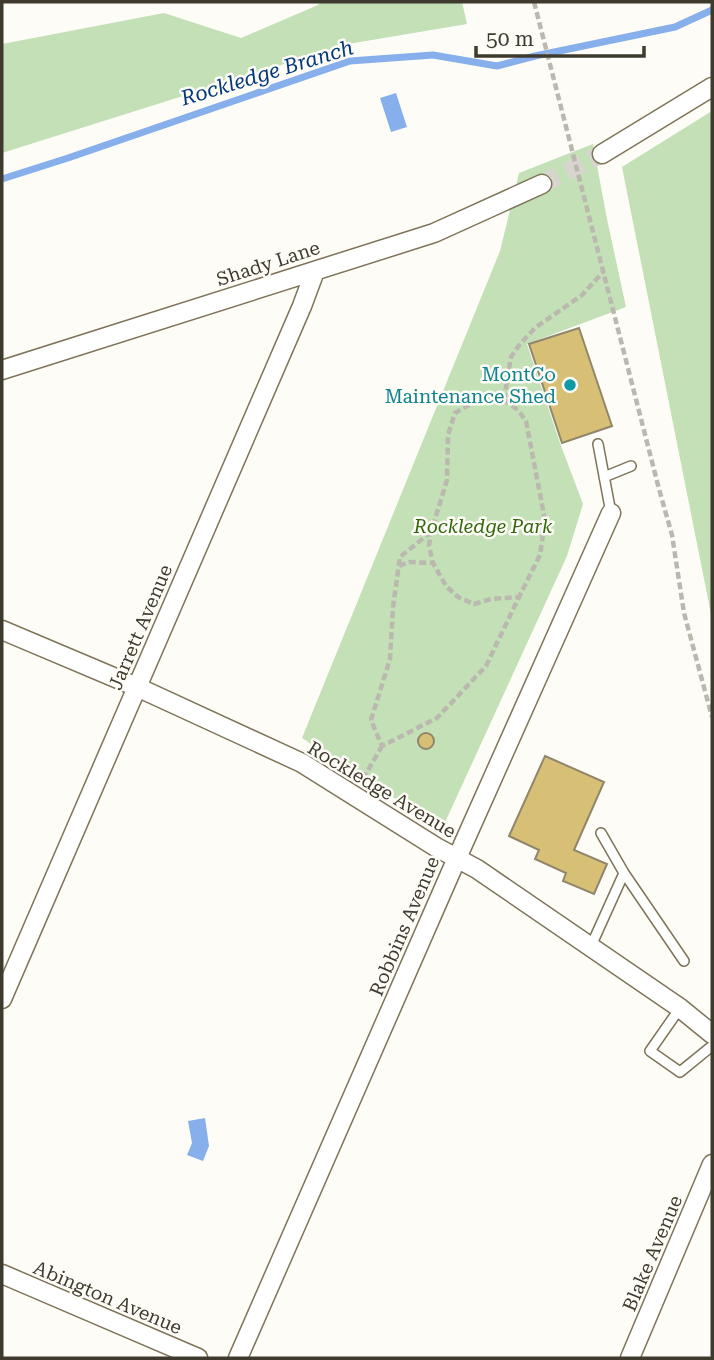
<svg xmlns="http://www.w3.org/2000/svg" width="714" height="1360" font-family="'Roboto Serif',serif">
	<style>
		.green { fill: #c3e0b7 }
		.water { fill: #87afeb }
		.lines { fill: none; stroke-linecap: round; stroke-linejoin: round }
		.stream { stroke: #87afeb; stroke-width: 7 }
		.building { fill: #d8bf76; stroke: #90866b; stroke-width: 2 }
		.street-tunnel { stroke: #d8d5ce; stroke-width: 18; stroke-dasharray: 18 9; stroke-linecap: butt }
		.lane-casing { stroke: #7e7459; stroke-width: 12 }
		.street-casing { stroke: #7e7459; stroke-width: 21 }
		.path { stroke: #bbb8b0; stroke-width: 4.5; stroke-dasharray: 7 3.5; stroke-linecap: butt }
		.lane { stroke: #fff; stroke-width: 9 }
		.street { stroke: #fff; stroke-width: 18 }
		.culture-dot { fill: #0f9aa8; stroke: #fefcf6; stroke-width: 2.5 }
		.labels { text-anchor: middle; stroke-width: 5; stroke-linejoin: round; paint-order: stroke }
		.street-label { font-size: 19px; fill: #3e3a2e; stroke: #fefcf6 }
		.culture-label { font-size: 19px; fill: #0d838f; stroke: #fefcf6; text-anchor: end }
		.park-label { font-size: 19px; font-style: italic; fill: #31660e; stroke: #fefcf6 }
		.water-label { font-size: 21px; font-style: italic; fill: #03387d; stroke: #fefcf6 }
	</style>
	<rect width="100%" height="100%" fill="#fefcf6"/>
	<path class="green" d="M320,2H462L467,24L348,44L2,153V44L164,13L241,38L318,5Z
		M712,111V619L622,167Z
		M593,144L607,219L626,307L527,344L560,443L583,504L567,556L442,829L302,738L500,251L519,173Z"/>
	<path class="water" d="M396,93L407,127L391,132L380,98Z
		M205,1118L209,1146L203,1161L187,1155L192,1143L188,1121Z"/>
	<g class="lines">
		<path class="stream" d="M2,179L68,158L350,61L433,55L497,66L535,56L675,27L712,10"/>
	</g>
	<path class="building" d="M579,328L612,426L562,443L529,344Z
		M418 741a8 8 0 1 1 16 0a8 8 0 1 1-16 0Z
		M545,756L604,782L574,850L607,864L594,894L563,881L566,873L535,859L539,850L509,836Z"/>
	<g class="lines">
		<path class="street-tunnel" d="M542,184L602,154"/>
		<defs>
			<path id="lane" d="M598,444L611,513
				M604,477L631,466
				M624,873L684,961
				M591,946L624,873L601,833
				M680,1008L650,1051L680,1072L712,1046"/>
			<path id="street" d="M602,154L712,87
				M2,370L434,233L542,184
				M2,630L137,687L302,763L436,847L477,869L680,1008L712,1034
				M2,999L302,306L315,271
				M2,1274L198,1358
				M238,1358L457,858L611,513
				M630,1358L712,1164"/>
		</defs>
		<use href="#lane" class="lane-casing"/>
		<use href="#street" class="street-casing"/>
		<path class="path" d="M534,2L659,489L672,535L684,613L712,717
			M504,400L511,357L520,344L535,328L582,295L603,272
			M431,532L400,557L393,607L390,659L371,720L382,746L437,718L486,666L519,597L491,599L474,604L458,597L446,586L433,563L429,546L431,532L447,480L448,435L455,413L472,403L492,398L504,400L518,410L526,421L545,520L540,555L519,597
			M399,566L409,562L433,563
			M363,779L382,746"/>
		<use href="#lane" class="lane"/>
		<use href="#street" class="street"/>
	</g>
	<circle class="culture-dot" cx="570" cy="385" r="7"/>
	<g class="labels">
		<g class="street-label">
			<text transform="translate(268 263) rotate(-18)" y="7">Shady Lane</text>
			<text transform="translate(140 627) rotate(-67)" y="7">Jarrett Avenue</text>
			<text transform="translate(382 789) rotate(31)" y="7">Rockledge Avenue</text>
			<text transform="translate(404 926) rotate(-67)" y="7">Robbins Avenue</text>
			<text transform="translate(652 1253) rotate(-67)" y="7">Blake Avenue</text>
			<text transform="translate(108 1297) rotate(23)" y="7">Abington Avenue</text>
		</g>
		<g class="culture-label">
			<text x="556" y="381">MontCo<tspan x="556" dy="22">Maintenance Shed</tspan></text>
		</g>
		<g class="park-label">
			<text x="483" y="533">Rockledge Park</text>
		</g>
		<g class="water-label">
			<text transform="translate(267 73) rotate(-17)" y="7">Rockledge Branch</text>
		</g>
	</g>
	<rect width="714" height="1360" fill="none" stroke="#3e3a2e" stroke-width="7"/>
	<path d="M476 46v10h168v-10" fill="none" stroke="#3e3a2e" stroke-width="3.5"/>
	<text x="486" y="46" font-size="21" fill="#3e3a2e" stroke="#fefcf6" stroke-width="5" paint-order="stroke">50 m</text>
</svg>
